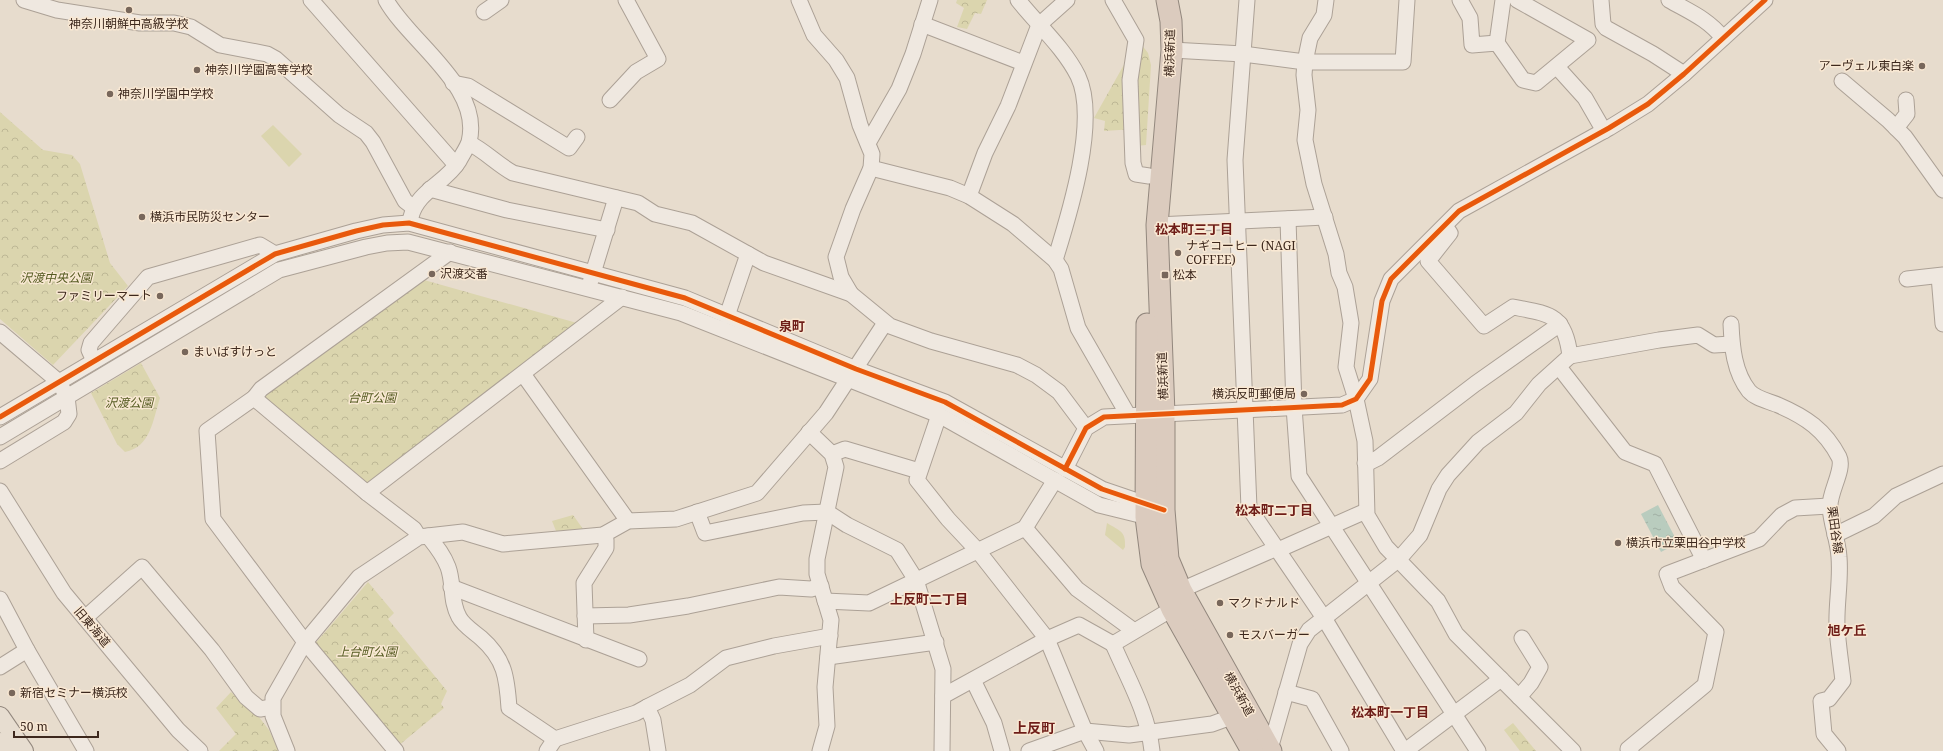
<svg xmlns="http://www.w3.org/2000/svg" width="1943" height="751" font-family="'Noto Serif','Noto Sans JP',serif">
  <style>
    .green { fill: #dbd5ae }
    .forest { fill: url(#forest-crowns) }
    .water { fill: url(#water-ripples) }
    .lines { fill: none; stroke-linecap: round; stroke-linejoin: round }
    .minor-casing { stroke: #aca196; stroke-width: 17 }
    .major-casing { stroke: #92877d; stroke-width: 20 }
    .highway-casing { stroke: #92877d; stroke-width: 23 }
    .minor { stroke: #efe8e0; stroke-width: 15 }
    .major { stroke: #e7ddd0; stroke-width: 18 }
    .highway { stroke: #dbcbbe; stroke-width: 21 }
    .cycleway-casing { stroke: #f9e8d3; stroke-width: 8 }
    .cycleway { stroke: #e8590c; stroke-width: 5 }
    .poi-dot { fill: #78675b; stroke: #f9e8d3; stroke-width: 1.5 }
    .labels { text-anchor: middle; stroke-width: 3; stroke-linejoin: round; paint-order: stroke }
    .poi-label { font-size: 12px; fill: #3d281d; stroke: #f9e8d3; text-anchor: start }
    .street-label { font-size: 12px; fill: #3d281d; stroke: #f9e8d3 }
    .park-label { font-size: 12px; font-style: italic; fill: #555b21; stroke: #f9e8d3 }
    .neighbourhood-label { font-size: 13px; font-weight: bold; fill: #6e1d18; stroke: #f9e8d3 }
    .quarter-label { font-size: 14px; font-weight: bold; fill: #6e1d18; stroke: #f9e8d3 }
  </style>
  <defs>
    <pattern id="forest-crowns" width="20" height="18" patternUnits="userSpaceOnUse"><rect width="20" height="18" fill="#dbd5ae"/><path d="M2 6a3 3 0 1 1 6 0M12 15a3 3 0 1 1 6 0" fill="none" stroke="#bdb795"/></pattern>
    <pattern id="water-ripples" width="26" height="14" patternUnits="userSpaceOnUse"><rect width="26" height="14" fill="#b9ccbe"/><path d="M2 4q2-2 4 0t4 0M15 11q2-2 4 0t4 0" fill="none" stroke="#a0afa3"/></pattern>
  </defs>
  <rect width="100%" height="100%" fill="#e7dccd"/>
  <g class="green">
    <polygon points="273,125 302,154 289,167 261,136"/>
    <path d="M1107,523C1120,531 1126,531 1125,547L1123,550L1105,535Z"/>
  </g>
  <g class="forest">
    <polygon points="957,0 987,0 981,14 975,13 967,29 957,27 964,8 956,3"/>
    <polygon points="1141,44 1148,53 1151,65 1146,145 1136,146 1135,129 1104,131 1105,121 1094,118 1126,61"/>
    <polygon points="0,112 43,150 72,155 80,164 110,263 128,286 53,365 0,319"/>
    <polygon points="417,278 584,325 371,487 263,400 263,392"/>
    <path d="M141,363L160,398C153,419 151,447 125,452L117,444L91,393Z"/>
    <polygon points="573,515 583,529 556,531 552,521"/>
    <polygon points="368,582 394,613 388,619 447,691 441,704 444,708 398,746 314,645"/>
    <polygon points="231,692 259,717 269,730 279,751 219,751 236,734 216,708"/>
    <polygon points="1513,723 1536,751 1520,751 1504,730"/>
  </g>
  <polygon class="water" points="1658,505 1678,543 1661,552 1641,514"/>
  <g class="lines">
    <g class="minor-casing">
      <g id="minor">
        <polyline points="24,0 57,10 140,23 174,23 191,27 220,45 267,54 276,59 339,115 366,133 373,142 405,201 413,207"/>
        <polyline points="311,0 456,165"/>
        <path d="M386,0C410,43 483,87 469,142C467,148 462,155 459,161C446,183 417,191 411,217"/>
        <polyline points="799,0 814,35 836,60 847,78 860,125 872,154 871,168 853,209 836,257 841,277 851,294"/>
        <path d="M1018,0C1038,25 1064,48 1078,76C1099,120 1069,215 1055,260"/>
        <polyline points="1113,0 1136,40 1130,80 1133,163 1136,174 1149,176"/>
        <polyline points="1247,0 1235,160 1249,508 1324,618 1404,751"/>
        <polyline points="1326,0 1324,15 1310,38 1305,62 1304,75 1308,110 1305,140 1314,184 1336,254 1339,273 1345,287 1351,323 1346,367 1356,399 1365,441 1367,515 1386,547 1438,601 1456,634 1573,751"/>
        <polyline points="1460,0 1470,18 1472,45 1497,43 1523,80 1536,83 1588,40 1517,0"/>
        <polyline points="1601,0 1603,24 1606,28 1653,54 1684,74"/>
        <path d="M1669,0C1690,12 1708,19 1723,38"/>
        <polyline points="484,12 501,0"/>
        <polyline points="922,24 1023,63"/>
        <polyline points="1497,43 1503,0"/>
        <polyline points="1172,50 1243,54 1305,62 1403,62 1407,0"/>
        <polyline points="1557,67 1585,98 1604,131"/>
        <polyline points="1842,81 1888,120 1905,137 1943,190"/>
        <polyline points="453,83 468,86 569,148 577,137"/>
        <polyline points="610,100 636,72 658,59 626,0"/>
        <polyline points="1896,128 1907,114 1906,100"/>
        <path d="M469,143C485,151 497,164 513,173L638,203L655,214L692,223L764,263L851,294L890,326L931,341L1017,365L1036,375L1059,392L1086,428"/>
        <polyline points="868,143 899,89 913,54 930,0"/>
        <polyline points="871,168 950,188 969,196 1013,224 1055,260 1061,269 1078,328 1128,415"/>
        <polyline points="430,189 507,210 607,230"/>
        <polyline points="969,196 985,153 1008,106 1039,25 1067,0"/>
        <polyline points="1288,219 1294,407 1299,476 1478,751"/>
        <polyline points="1157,225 1325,217"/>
        <polyline points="1939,276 1943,324"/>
        <polyline points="1907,279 1943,275"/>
        <polyline points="590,283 616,198"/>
        <polyline points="727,316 748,254"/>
        <path d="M1731,324C1732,347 1734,372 1749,391C1756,399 1769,401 1778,405C1806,417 1825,430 1839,457C1845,469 1829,492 1830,507C1831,524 1838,540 1839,557C1841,581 1836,604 1837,627C1838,645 1841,663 1843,681L1829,699L1821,701L1824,734L1838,751"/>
        <polyline points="0,332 59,382 67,397 69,414 64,422 0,461"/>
        <polyline points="1570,356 1659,340 1698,335 1714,345 1732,344"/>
        <polyline points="94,361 89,350 91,343 148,277 260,245 275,254"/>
        <polyline points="1559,367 1625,452 1655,464 1704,560"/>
        <polyline points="523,374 628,521"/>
        <polyline points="254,398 261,389 450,252"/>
        <polyline points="939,415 917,480 948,519 978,551 1047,639 1085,731 1096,751"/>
        <polyline points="0,417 275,254 356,231 383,225 409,223 685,298 856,369 945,402 1102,489 1155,507"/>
        <polyline points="809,432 832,454 836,467 817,559 817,574 831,620 825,687 827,726 820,751"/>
        <polyline points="0,437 279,270 366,247 387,243 408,242 681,313 939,415 1099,505 1156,519"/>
        <polyline points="832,454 845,449 919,471"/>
        <polyline points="1365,463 1370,462 1378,458 1475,384 1560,324"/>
        <polyline points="1065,469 1086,428 1104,417 1342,405 1356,399 1370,379 1382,301 1391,279 1459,211 1609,128 1648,104 1684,74 1765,0"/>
        <polyline points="0,491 64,593 178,730 200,751"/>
        <polyline points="367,493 622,297"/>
        <polyline points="697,512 705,533 803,513 827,512 847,525 897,550 916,580 943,669 942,751"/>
        <polyline points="1025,528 1077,589 1133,630"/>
        <polyline points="1835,535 1874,516 1896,496 1943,474"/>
        <path d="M428,536C436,546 443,554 448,567C454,583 450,601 459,617C463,625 474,632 481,638C505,659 507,678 509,708L555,739L636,713L647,707L653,720L658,751"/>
        <polyline points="1278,550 1366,511"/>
        <polyline points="451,587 639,659"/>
        <polyline points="1181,590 1277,548"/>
        <polyline points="0,599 27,650 86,751"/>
        <polyline points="825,601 869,603 1025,528 1055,480"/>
        <polyline points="585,616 629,615 688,606 779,587 811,589 821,586"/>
        <polyline points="85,618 142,567 212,650 246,697 260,709 272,707"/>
        <polyline points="586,640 584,583 606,548 606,540 603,535"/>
        <polyline points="828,657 936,642"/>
        <polyline points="0,667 27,650"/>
        <polyline points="973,680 994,723 1002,751"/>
        <polyline points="1286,692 1312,699 1341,751"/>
        <polyline points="943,696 1047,639 1079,625 1113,644"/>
        <polyline points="1519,697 1531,683 1540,667 1522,638"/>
        <polyline points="647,707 690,685 726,658 774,646 830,636"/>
        <path d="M1270,749L1300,644L1309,630L1399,559L1420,535L1439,489L1448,475L1478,442L1516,413L1539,384L1570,356C1565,314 1550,314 1513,307L1484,326L1428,261L1450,233L1445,226"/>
        <polyline points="287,751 273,716 273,698 305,642 359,577 419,537 463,532 503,544 603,535 628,521 676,519 757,493 826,413 885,323"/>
        <polyline points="396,751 305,642 213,519 207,431 254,398 367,493 414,529 419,537"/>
        <polyline points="547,751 555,739"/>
        <polyline points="1029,751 1085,731 1129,735 1212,724 1234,716"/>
        <path d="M1152,751C1148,713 1128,679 1113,644L1172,609"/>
        <polyline points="1405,751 1501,679"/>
        <polyline points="1631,751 1628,749 1705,685 1716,632 1672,587 1667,574 1759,539 1782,515 1795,508 1829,506"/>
      </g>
    </g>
    <g class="major-casing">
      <g id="major">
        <polyline points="0,716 24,751"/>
        <polyline points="0,742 6,751"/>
      </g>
    </g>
    <g class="highway-casing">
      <g id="highway">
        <polyline points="1167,0 1171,21 1172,50 1157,225 1164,414 1164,510 1168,559 1181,590 1271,751"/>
        <polyline points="1147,324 1146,517 1152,564 1172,609 1252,751"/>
      </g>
    </g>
    <use href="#minor" class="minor"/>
    <use href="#major" class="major"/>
    <use href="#highway" class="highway"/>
    <g class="cycleway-casing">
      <g id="cycleway">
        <polyline points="0,417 275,254 356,231 383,225 409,223 685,298 856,369 945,402 1102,489 1164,510"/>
        <polyline points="1065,469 1086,428 1104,417 1342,405 1356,399 1370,379 1382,301 1391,279 1459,211 1609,128 1648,104 1684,74 1765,0"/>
      </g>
    </g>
    <use href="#cycleway" class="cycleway"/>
  </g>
  <g class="poi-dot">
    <circle cx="129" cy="10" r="4"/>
    <circle cx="1922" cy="66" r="4"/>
    <circle cx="197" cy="70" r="4"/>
    <circle cx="110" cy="94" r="4"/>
    <circle cx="142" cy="217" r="4"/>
    <circle cx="1178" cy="253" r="4"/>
    <circle cx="432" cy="274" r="4"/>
    <rect x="1161" y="271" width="8" height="8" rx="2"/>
    <circle cx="160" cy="296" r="4"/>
    <circle cx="185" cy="352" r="4"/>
    <circle cx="1304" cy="394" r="4"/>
    <circle cx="1618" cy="543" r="4"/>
    <circle cx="1220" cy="603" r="4"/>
    <circle cx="1230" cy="635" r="4"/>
    <circle cx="12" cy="693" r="4"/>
  </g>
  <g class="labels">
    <g class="poi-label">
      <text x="129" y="28" text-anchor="middle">神奈川朝鮮中高級学校</text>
      <text x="1914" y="70" text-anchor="end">アーヴェル東白楽</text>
      <text x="205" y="74">神奈川学園高等学校</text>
      <text x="118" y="98">神奈川学園中学校</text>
      <text x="150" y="221">横浜市民防災センター</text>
      <text x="1186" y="250">ナギコーヒー (NAGI<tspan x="1186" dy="14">COFFEE)</tspan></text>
      <text x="440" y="278">沢渡交番</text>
      <text x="1173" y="279">松本</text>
      <text x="152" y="300" text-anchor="end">ファミリーマート</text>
      <text x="193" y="356">まいばすけっと</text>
      <text x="1296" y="398" text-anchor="end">横浜反町郵便局</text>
      <text x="1626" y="547">横浜市立栗田谷中学校</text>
      <text x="1228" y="607">マクドナルド</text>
      <text x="1238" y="639">モスバーガー</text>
      <text x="20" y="697">新宿セミナー横浜校</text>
    </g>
    <g class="street-label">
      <text transform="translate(1170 53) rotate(-89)" y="4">横浜新道</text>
      <text transform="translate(1163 376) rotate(-92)" y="4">横浜新道</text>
      <text transform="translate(1835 530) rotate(82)" y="4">栗田谷線</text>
      <text transform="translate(92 627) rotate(50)" y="4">旧東海道</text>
      <text transform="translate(1239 694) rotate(61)" y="4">横浜新道</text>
    </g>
    <g class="park-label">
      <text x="56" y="282">沢渡中央公園</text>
      <text x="372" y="402">台町公園</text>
      <text x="129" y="407">沢渡公園</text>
      <text x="367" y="656">上台町公園</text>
    </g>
    <g class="neighbourhood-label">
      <text x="1194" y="234">松本町三丁目</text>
      <text x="792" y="331">泉町</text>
      <text x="1274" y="515">松本町二丁目</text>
      <text x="929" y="604">上反町二丁目</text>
      <text x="1847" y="635">旭ケ丘</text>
      <text x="1390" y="717">松本町一丁目</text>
    </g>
    <g class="quarter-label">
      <text x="1034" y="733">上反町</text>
    </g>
  </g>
  <path d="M14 731v6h84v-6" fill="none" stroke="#3d281d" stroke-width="2"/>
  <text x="20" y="731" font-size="12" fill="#3d281d" stroke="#f9e8d3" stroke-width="3" paint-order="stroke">50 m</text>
</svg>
